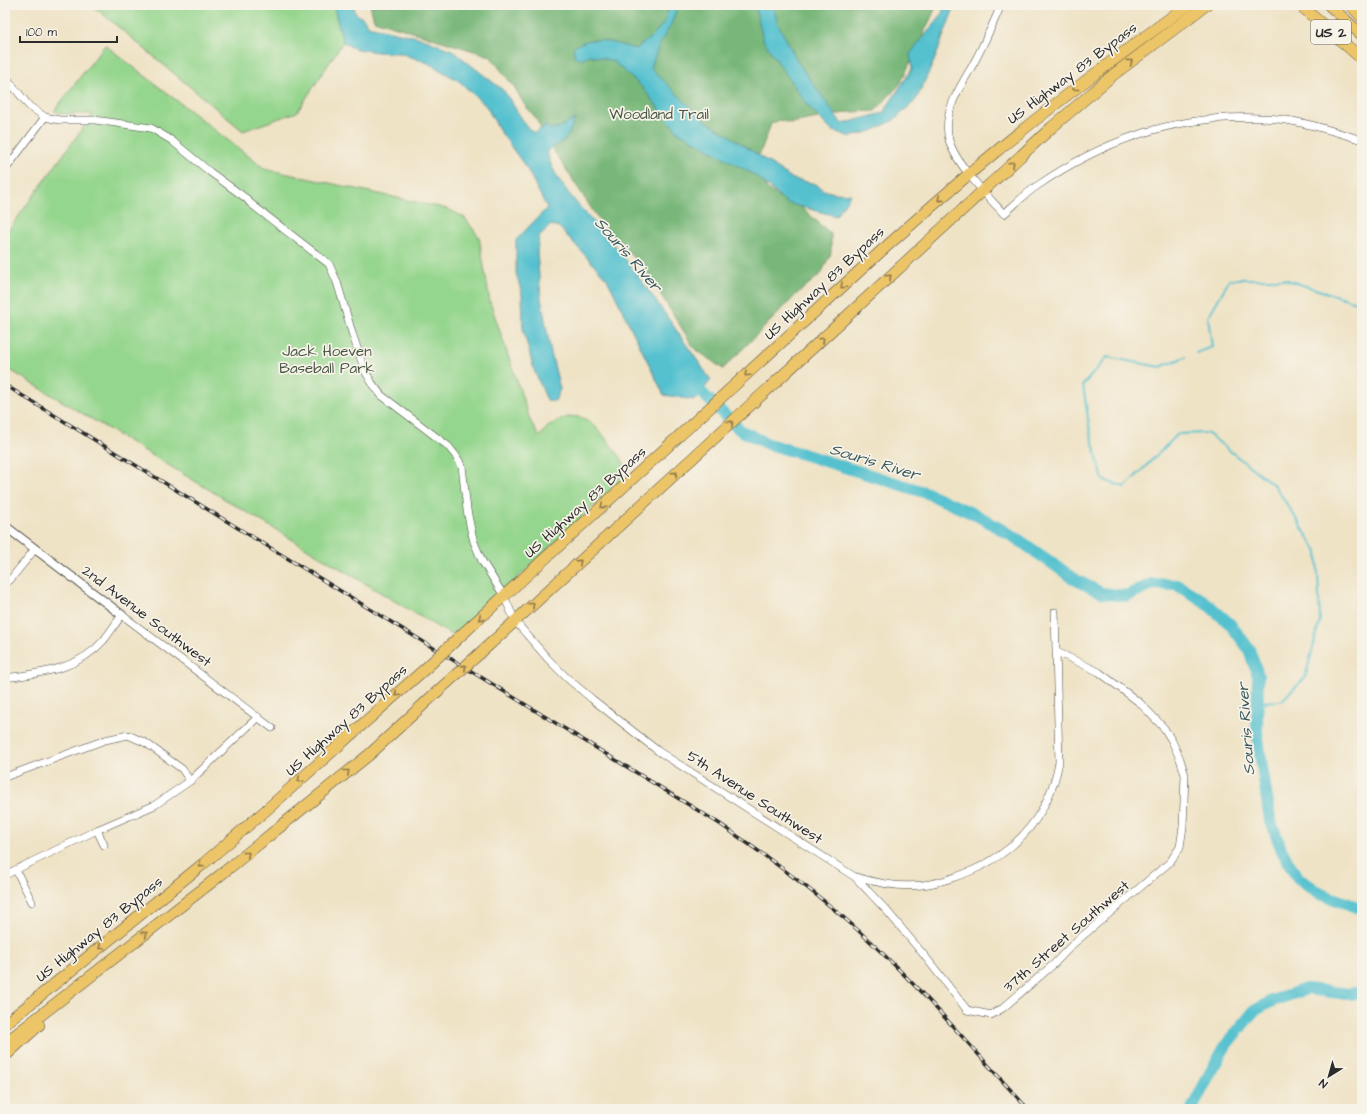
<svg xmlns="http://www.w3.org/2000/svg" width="1367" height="1114" font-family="'Architects Daughter',sans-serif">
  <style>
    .green { fill: #95d68e; stroke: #60805c }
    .forest { fill: #78b779; stroke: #527152 }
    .water { fill: #55c1cf; stroke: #40767d }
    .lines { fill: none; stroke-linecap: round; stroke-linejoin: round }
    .stream { stroke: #55c1cf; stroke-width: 2 }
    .river { stroke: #55c1cf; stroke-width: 12 }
    .minor-casing { stroke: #484742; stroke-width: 8 }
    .tertiary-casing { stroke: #484742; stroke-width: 10 }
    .trunk-casing { stroke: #484742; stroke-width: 12 }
    .minor { stroke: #fff; stroke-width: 7 }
    .tertiary { stroke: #fff; stroke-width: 8 }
    .trunk { stroke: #edc569; stroke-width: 11 }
    .rail-casing { stroke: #2b2b2b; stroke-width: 3.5 }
    .rail { stroke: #f7f3e8; stroke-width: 2; stroke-dasharray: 6; stroke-linecap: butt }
    .trunk-bridge-casing { stroke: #484742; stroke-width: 12; stroke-linecap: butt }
    .trunk-bridge { stroke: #edc569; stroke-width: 11 }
    .oneway { stroke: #8c784a }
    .labels { text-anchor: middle; stroke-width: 3.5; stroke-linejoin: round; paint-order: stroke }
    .shield { fill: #f7f3e8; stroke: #686764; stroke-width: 1 }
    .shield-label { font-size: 14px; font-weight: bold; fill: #2b2b2b }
    .street-label { font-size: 15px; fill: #2b2b2b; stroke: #f7f3e8 }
    .park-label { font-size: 15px; fill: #465644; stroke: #f7f3e8 }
    .water-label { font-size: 16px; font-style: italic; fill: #38585c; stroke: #f7f3e8 }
  </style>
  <rect width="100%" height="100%" fill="#f7f3e8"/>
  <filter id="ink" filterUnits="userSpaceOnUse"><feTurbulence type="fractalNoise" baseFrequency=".025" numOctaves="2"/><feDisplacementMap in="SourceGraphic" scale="8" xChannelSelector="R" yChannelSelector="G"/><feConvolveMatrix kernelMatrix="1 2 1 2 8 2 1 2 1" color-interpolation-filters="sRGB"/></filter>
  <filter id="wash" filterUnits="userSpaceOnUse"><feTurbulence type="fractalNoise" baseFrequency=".012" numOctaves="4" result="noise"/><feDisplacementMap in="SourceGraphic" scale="16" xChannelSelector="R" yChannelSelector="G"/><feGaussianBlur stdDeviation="0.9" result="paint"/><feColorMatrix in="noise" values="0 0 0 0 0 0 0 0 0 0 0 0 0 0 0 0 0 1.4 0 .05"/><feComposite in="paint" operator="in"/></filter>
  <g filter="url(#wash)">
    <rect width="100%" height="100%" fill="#efe3c6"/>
    <g class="green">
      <polygon points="92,5 351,5 343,42 297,112 243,131"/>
      <path d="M105,45L265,169L448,209L465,218L479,237L490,302L530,420L539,437C542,434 545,429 549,426C579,406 592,420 610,444C617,453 625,460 626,472L621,480L509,586L451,635L5,367V235L93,114H65L54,111Z"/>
    </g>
    <polygon class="forest" points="370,5 937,5 900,84 875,111 850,112 791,123 779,120 771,124 755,166 767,189 781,198 801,207 831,234 831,253 821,274 798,293 723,369 694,348 645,269 603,225 593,211 547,140 535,117 524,104 515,88 490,56 374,20"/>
    <g class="water">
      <path d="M333,5H354L355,13L364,19L368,26L417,37L452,50L504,91L528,128L534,133L546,126L550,129L558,128L575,119C571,128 569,138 560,143C555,146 551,147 547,152C556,191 600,224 623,256C654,296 682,339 711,380L695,400L664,395L607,279L559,227L551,225L539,236L537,253L541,298L551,353L560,389L555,401L547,400L534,370L523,329L522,294L516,273V240L547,208L527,169L500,131L486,106L459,81L428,63L400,53L377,52L357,49L351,47L343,42Z"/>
      <path d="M669,5H680L677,8L671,25L659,45L651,68L701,118L730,136L793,179L816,184L823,190L834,193L851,194L836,216L787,203L756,176L677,131L642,87L613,61L589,55L581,59L575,57L574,53L573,47C579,44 585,41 591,40C603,39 624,46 636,49L652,36L665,22Z"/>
      <polygon points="755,5 773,5 778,24 799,64 842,124 883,113 912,69 910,54 942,14 944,5 955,5 934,61 916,100 894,120 872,131 850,137 831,130 807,105 763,40"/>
    </g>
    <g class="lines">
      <g class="stream">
        <polyline points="1196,353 1212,347 1208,317 1230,279 1284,279 1362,304"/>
        <polyline points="1185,357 1160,367 1107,357 1083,385 1090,432 1103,480 1125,487 1178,434 1207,433 1275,486 1317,551 1320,620 1305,678 1281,701 1258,702"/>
      </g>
      <g class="river">
        <polyline points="693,379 700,391 740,430 768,444 806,455 927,493 978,516 1016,538 1076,580 1102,593 1126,596 1152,584 1177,585 1204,601 1230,624 1249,649 1258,676 1257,731 1261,760 1270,819 1282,851 1297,877 1321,894 1362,909"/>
        <polyline points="1192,1109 1209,1075 1226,1045 1254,1011 1272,1001 1306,989 1349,994 1362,992"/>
      </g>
    </g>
  </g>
  <g filter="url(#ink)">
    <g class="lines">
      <g class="minor-casing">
        <g id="minor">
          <path d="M1001,5C994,22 986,39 978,55C965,82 941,108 949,140C955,163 988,197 1004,214C1015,204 1025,194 1037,186C1112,134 1194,109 1286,120C1312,124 1337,132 1362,140"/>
          <polyline points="5,76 29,106 45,117 59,120 95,120 151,128 171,140 210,172 247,199 250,203 329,264 337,282 353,336 365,371 372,383 381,395 448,446 456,456 462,466 467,510 471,530 474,542 482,561 504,596 515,621 548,659 567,678 592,699 658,751 855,877 887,911 924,955 967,1010 991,1015 1003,1008 1054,964 1073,944 1170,862 1180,847 1183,827 1185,775 1180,759 1172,741 1164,728 1140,703 1099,672 1057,652"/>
          <polyline points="5,170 45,117"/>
          <polyline points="5,583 10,580 35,549"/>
          <path d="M5,678C42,673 78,670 104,640C110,632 116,623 122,615L272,728"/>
          <polyline points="5,777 105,740 128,735 146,743 182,769 190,781"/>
          <polyline points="97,830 104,845"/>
          <polyline points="16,870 32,902"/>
          <polyline points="5,875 97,830 155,805 190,781 258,717"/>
          <path d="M856,877C877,883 901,888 922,885C932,884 943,881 952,878C1009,860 1048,821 1059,762L1055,612"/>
        </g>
      </g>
      <g class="tertiary-casing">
        <polyline id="tertiary" points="5,526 122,615"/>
      </g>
      <g class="trunk-casing">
        <g id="trunk">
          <polyline points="1300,5 1362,59"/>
          <polyline points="1329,5 1362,35"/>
          <polyline points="1350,5 1362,17"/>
          <path d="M457,639L878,254C916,220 954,186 993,154C1056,102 1122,53 1188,5"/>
          <polyline points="489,645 793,366 1051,128 1113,75 1206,5"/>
          <polyline points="5,1024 203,864 265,811 426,668"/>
          <polyline points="5,1043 213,881 276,830 370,754 439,690"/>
          <polyline points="5,1056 39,1025"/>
        </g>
      </g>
      <use href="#minor" class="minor"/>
      <use href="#tertiary" class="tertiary"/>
      <use href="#trunk" class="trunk"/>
      <g class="rail-casing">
        <path id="rail" d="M5,385L720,824C765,855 809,887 850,923C914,980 970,1046 1028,1109"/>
      </g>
      <use href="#rail" class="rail"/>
      <g class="trunk-bridge-casing">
        <g id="trunk-bridge">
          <polyline points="426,668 457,639"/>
          <polyline points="439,690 489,645"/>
        </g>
      </g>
      <use href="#trunk-bridge" class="trunk-bridge"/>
    </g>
    <defs><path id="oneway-chevron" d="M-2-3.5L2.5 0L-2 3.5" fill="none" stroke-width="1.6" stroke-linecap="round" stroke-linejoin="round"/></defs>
    <g class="oneway">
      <use href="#oneway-chevron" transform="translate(1130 62) rotate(-37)"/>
      <use href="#oneway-chevron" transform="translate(1075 88) rotate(142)"/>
      <use href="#oneway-chevron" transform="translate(1012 164) rotate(-43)"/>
      <use href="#oneway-chevron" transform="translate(940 199) rotate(139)"/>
      <use href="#oneway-chevron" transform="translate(889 277) rotate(-43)"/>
      <use href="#oneway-chevron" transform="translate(843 286) rotate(137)"/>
      <use href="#oneway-chevron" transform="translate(822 340) rotate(-43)"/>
      <use href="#oneway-chevron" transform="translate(747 374) rotate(137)"/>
      <use href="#oneway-chevron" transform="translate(731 423) rotate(-42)"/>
      <use href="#oneway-chevron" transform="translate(675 474) rotate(-42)"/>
      <use href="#oneway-chevron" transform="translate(603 506) rotate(138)"/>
      <use href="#oneway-chevron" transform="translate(579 562) rotate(-42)"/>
      <use href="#oneway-chevron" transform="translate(532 605) rotate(-43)"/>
      <use href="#oneway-chevron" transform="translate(481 618) rotate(138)"/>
      <use href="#oneway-chevron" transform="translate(464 667) rotate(-42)"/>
      <use href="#oneway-chevron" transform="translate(397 694) rotate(138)"/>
      <use href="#oneway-chevron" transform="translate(347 772) rotate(-39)"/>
      <use href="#oneway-chevron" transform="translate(300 780) rotate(139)"/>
      <use href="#oneway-chevron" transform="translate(247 854) rotate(-39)"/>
      <use href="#oneway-chevron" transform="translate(201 865) rotate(140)"/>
      <use href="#oneway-chevron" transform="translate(145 934) rotate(-37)"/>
      <use href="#oneway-chevron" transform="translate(101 947) rotate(141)"/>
    </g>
  </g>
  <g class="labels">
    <rect class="shield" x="1311" y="20" width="40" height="24" rx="3"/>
    <g class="shield-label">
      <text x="1331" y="37">US 2</text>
    </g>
    <g class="street-label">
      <text transform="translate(1072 73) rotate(-37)" y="5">US Highway 83 Bypass</text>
      <text transform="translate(824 283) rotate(-43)" y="5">US Highway 83 Bypass</text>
      <text transform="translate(585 502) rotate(-42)" y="5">US Highway 83 Bypass</text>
      <text transform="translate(147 616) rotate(37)" y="5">2nd Avenue Southwest</text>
      <text transform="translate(346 720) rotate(-42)" y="5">US Highway 83 Bypass</text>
      <text transform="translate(755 797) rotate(33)" y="5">5th Avenue Southwest</text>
      <text transform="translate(99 929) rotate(-39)" y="5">US Highway 83 Bypass</text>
      <text transform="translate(1066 936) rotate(-41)" y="5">37th Street Southwest</text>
    </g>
    <g class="park-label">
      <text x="659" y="119">Woodland Trail</text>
      <text x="327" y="356">Jack Hoeven<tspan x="327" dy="17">Baseball Park</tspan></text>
    </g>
    <g class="water-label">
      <text transform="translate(629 254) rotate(49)" y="6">Souris River</text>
      <text transform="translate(875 461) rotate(17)" y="6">Souris River</text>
      <text transform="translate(1245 729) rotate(-94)" y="6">Souris River</text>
    </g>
  </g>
  <rect width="1367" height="1114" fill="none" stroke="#f7f3e8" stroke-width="20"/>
  <g transform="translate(1329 1076) rotate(217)" stroke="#f7f3e8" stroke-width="3" paint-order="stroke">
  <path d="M0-3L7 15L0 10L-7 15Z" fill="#2b2b2b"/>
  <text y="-6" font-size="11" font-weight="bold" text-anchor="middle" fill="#2b2b2b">N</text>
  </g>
  <path d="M20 36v6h97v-6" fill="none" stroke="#2b2b2b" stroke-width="2"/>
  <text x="26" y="36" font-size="12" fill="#2b2b2b" stroke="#f7f3e8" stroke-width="3" paint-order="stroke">100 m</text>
</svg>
